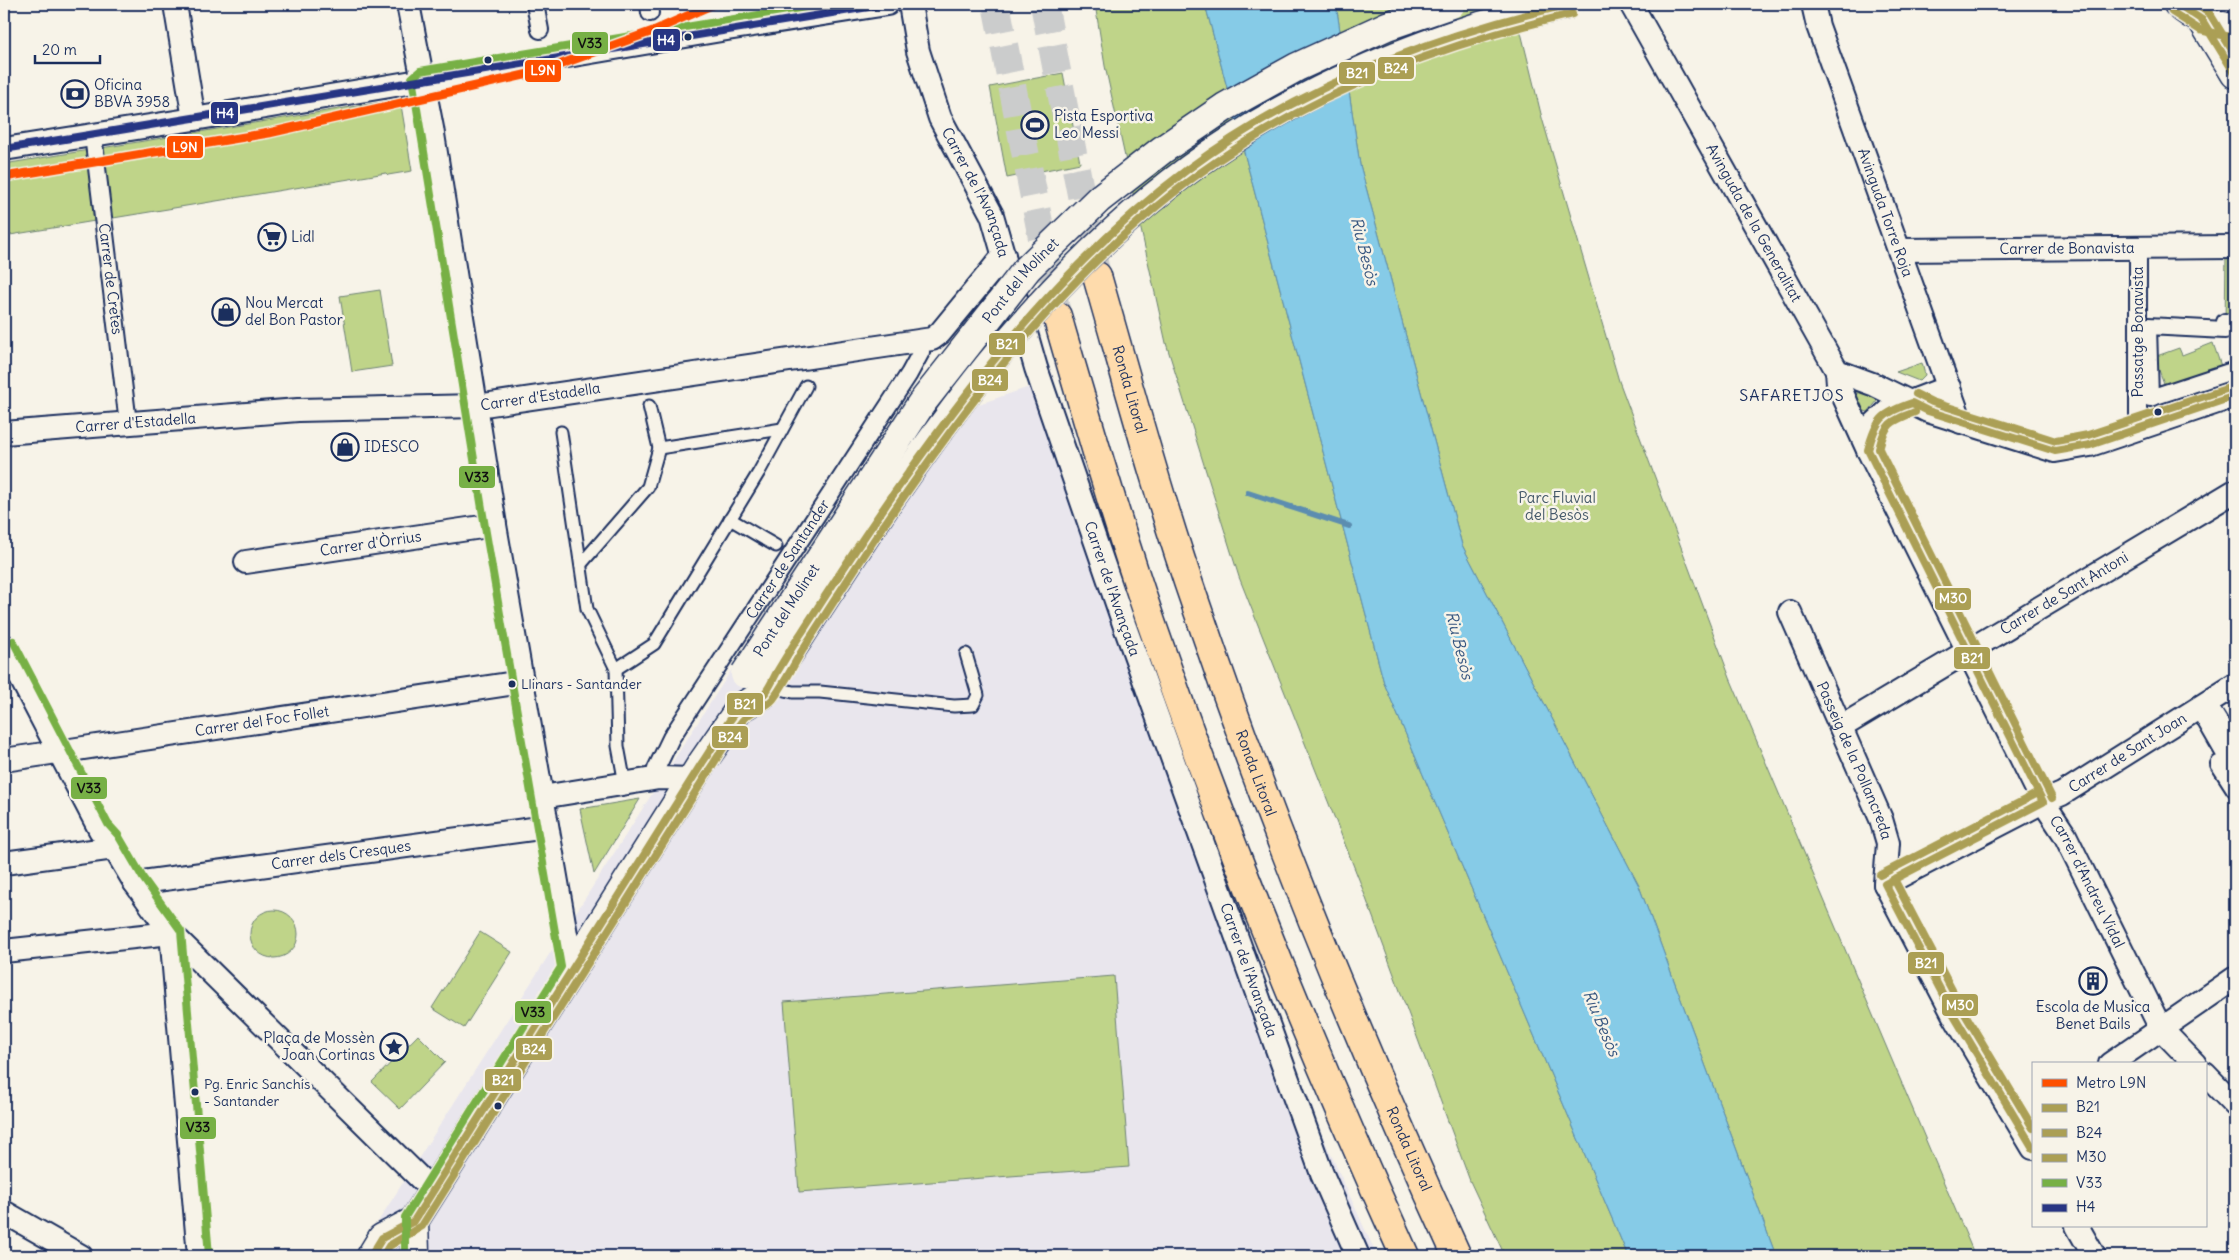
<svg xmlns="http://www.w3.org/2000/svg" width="2239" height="1260" font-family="Delius,sans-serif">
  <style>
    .built { fill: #e9e6ed }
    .green { fill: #bfd489; stroke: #6d8274 }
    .water { fill: #86cbe7; stroke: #5b8db0 }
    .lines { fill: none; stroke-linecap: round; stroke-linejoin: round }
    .stream { stroke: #5b8db0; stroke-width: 6 }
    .trunk-tunnel { stroke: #cbcccc; stroke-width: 28; stroke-dasharray: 28 14; stroke-linecap: butt }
    .service-casing { stroke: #1b2f5e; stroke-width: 15 }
    .pedestrian-casing { stroke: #1b2f5e; stroke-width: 20 }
    .minor-casing { stroke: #1b2f5e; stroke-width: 26 }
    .tertiary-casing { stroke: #1b2f5e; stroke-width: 31 }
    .trunk-casing { stroke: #1b2f5e; stroke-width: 31 }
    .service { stroke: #f7f3e8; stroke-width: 11 }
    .pedestrian { stroke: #f7f3e8; stroke-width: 16 }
    .minor { stroke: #f7f3e8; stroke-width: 22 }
    .tertiary { stroke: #f7f3e8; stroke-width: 28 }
    .trunk { stroke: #fedbac; stroke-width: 28 }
    .tertiary-bridge-casing { stroke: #1b2f5e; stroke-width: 31; stroke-linecap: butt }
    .tertiary-bridge { stroke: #f7f3e8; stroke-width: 28 }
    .bus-1-casing { stroke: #f7f3e8; stroke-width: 11 }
    .bus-2-casing { stroke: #f7f3e8; stroke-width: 11 }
    .bus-3-casing { stroke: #f7f3e8; stroke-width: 11 }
    .bus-4-casing { stroke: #f7f3e8; stroke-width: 11 }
    .bus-5-casing { stroke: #f7f3e8; stroke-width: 11 }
    .bus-1 { stroke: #ab9f54; stroke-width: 8 }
    .bus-2 { stroke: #ab9f54; stroke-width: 8 }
    .bus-3 { stroke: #ab9f54; stroke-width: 8 }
    .bus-4 { stroke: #77b045; stroke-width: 8 }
    .bus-5 { stroke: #283583; stroke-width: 8 }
    .metro-1-casing { stroke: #f7f3e8; stroke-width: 12 }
    .metro-1 { stroke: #fe5000; stroke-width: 9 }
    .bus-dot { fill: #1b2f5e; stroke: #f7f3e8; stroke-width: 2 }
    .labels { text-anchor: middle; stroke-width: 5; stroke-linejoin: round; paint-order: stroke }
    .bus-label { font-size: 14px; fill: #1b2f5e; stroke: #f7f3e8; text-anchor: start }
    .poi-label { font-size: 15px; fill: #1b2f5e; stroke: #f7f3e8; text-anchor: start }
    .street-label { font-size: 15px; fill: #1b2f5e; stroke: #f7f3e8 }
    .park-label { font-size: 15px; fill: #445869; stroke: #f7f3e8 }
    .water-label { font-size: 16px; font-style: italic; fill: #365680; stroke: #f7f3e8 }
    .neighbourhood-label { font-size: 16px; letter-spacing: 1px; fill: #1b2f5e; stroke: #f7f3e8 }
    .line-badge { stroke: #f7f3e8; stroke-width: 2 }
    .badge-label { font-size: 14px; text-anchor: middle; font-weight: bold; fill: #fff }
    .pale-badge-label { font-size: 14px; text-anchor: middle; font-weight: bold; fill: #111 }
  </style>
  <rect width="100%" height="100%" fill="#f7f3e8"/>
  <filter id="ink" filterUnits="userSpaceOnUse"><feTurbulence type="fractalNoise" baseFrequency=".02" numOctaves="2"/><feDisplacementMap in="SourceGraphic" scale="10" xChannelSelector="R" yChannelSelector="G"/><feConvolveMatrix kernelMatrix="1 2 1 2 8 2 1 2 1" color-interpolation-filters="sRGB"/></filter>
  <g filter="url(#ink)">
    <polygon class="built" points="1041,383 1228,927 1377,1256 356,1256 880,438"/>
    <g class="green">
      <polygon points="1095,4 1205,4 1384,683 1628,1256 1505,1256 1470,1181 1360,882 1239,577 1166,343 1105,66"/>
      <polygon points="1336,4 1514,4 1542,118 1619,381 1730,678 1975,1256 1776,1256 1639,886 1462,545 1360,165"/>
      <polygon points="1063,73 1080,163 1007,178 990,87"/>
      <polygon points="400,99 412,171 388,175 386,173 4,236 4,164"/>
      <polygon points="2226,255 2235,256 2235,325 2225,322"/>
      <polygon points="380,290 392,366 352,372 340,296"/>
      <polygon points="2213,343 2221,366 2165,386 2154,357 2179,348 2182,355"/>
      <polygon points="1922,363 1925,375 1919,381 1896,372"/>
      <polygon points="1855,385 1878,396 1878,400 1868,412 1864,411 1860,406"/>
      <polygon points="640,799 594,874 580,809"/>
      <circle cx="274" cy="934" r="24"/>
      <polygon points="480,932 512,952 464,1028 432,1008"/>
      <polygon points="1114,976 1129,1167 799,1192 784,1002"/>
      <polygon points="418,1035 445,1062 400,1109 372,1082"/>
    </g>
    <polygon class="water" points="1205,4 1336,4 1360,165 1462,545 1639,886 1776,1256 1628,1256 1384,683"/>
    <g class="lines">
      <polyline class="stream" points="1248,493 1349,526"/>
      <g class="trunk-tunnel">
        <polyline points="996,4 1057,314"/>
        <polyline points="1044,4 1096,272"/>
      </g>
      <g class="service-casing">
        <g id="service">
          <polyline points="561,432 587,609 616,669 618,746 625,784"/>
          <polyline points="659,448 782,429"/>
          <polyline points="730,519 776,546"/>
          <polyline points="581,564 648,487 659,448 649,406"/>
          <polyline points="616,669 654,644 759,472 806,386"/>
          <polyline points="768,686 793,692 820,692 954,706 973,705 978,695 966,654"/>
        </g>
      </g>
      <g class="pedestrian-casing">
        <g id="pedestrian">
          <polyline points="535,4 540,30"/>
          <polyline points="649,4 650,13"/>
          <path id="s1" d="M93,135L128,423"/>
          <polyline points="2138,248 2138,416"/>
          <polyline points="2235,325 2225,322 2225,330 2148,326 2150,398 2235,370"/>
          <polyline points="2235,747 2213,712 2204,718 2235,772"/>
          <polyline points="2219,764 2235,789"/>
          <path id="s2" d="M656,769L671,738L909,374L921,352"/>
        </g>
      </g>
      <g class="minor-casing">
        <g id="minor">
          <polyline points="175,4 194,119"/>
          <polyline points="408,4 432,128 495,525 572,969"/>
          <path id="s3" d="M910,4L918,51L940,118L992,215L1036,368L1124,624L1322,1174L1358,1256"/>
          <path id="s4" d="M1631,4L1837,371L1875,385L1928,411L2055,451L2090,445L2235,396"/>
          <path id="s5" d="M1813,4L1818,26L1961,422"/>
          <polyline points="4,149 194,119 727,29 887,4"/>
          <path id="s6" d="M1899,250L2235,247"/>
          <path id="s7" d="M1837,371L1838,384L1868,450L2043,802L2065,835L2161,1029L2195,1064"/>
          <path id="s8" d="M4,433L298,410L477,406L932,339L940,333L1004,255"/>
          <polyline points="1868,450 1874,424 1889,410 1949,387"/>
          <path id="s9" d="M246,562L495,525"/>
          <path id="s10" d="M1790,612L1881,819L1888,843L1885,884L1953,1014L2033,1148"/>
          <polyline points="4,646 100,830 110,841 135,883 171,933 199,1256"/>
          <path id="s11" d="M1841,727L2235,491"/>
          <path id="s12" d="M4,760L522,682"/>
          <polyline points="542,797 659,778 692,779"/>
          <polyline points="4,863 114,848"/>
          <path id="s13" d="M135,883L547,827"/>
          <path id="s14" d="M1885,884L2043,802L2062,794L2235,685"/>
          <polyline points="4,951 171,933 433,1191"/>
          <polyline points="2110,1064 2235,978"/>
          <polyline points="2205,1074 2235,1105"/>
          <polyline points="4,1212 81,1256"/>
          <polyline points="2077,1226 2094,1256"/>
        </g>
      </g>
      <g class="tertiary-casing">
        <g id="tertiary">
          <path d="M2178,4C2194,18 2214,26 2235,28"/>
          <polyline points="2202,20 2235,74"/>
          <polyline points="371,1256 382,1238 414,1221 702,763 740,708 764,694 768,686"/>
          <polyline points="413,1256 415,1253 414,1221"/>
        </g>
      </g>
      <g class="trunk-casing">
        <g id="trunk">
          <path id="s15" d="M1097,276C1129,387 1159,499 1197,608C1272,829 1360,1045 1457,1256"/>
          <path d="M1057,316C1087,419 1117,523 1152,625C1226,840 1311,1049 1405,1256"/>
        </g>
      </g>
      <use href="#service" class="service"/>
      <use href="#pedestrian" class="pedestrian"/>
      <use href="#minor" class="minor"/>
      <use href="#tertiary" class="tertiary"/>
      <use href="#trunk" class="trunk"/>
      <g class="tertiary-bridge-casing">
        <g id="tertiary-bridge">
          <path id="s16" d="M745,674L921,404L1027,269L1099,199L1162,150L1225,107L1297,67L1387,26L1451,4"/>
          <path d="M768,686C898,486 1026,271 1232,140C1308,91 1394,53 1480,26C1510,18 1540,11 1570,4"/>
        </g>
      </g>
      <use href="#tertiary-bridge" class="tertiary-bridge"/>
      <g class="bus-1-casing">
        <g id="bus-1">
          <polyline points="2178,4 2202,20 2235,74"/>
          <path d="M2033,1148L1953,1014L1885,884L2043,802L1868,450C1876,419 1882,413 1912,403L1928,411L2055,451L2090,445L2235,396"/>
          <path d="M371,1256L382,1238L414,1221L702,763C713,747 727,721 739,709C746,702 758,700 765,693C770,687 773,679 777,672C785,659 793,645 802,632C835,581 867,531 902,482C983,367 1074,254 1188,169C1300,86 1435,35 1570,4"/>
        </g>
      </g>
      <g class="bus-2-casing">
        <g id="bus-2">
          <polyline points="2172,12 2200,30 2234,38"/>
          <path d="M383,1256L389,1246L422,1226L710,769C720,754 736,725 748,715C755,709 767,707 773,699C786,682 795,661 807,643C838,595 869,546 902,499C989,374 1090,247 1217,161C1324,88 1447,43 1572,14"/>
        </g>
      </g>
      <g class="bus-3-casing">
        <g id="bus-3">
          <polyline points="2196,4 2210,14 2235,55"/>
          <polyline points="1916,394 1932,402 2056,441 2088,435 2232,387"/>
          <path d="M1915,412C1891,421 1885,423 1879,449L2052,798"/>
          <polyline points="1880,875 2038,793"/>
          <polyline points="1894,879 1962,1009 2033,1128"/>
        </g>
      </g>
      <g class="bus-4-casing">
        <g id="bus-4">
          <polyline points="13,641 108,824 118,835 143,878 181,931 209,1255"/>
          <polyline points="405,1250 405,1217 561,967 485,527 412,78 420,71 824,4"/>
        </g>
      </g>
      <g class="bus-5-casing">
        <polyline id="bus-5" points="4,149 887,4"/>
      </g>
      <use href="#bus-1" class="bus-1"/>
      <use href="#bus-2" class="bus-2"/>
      <use href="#bus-3" class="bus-3"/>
      <use href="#bus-4" class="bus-4"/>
      <use href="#bus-5" class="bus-5"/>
      <g class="metro-1-casing">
        <polyline id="metro-1" points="4,177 269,133 542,71 653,31 714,4"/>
      </g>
      <use href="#metro-1" class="metro-1"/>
    </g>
  </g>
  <defs>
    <g id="bank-ring" transform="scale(1.4375)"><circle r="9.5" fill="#f7f3e8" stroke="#1b2f5e" stroke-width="1.5"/><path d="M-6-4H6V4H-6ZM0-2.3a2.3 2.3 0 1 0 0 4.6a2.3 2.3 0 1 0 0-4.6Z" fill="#1b2f5e"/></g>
    <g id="stadium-ring" transform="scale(1.4375)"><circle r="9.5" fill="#f7f3e8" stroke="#1b2f5e" stroke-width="1.5"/><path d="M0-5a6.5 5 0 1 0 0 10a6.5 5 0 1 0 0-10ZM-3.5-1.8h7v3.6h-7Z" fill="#1b2f5e"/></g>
    <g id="supermarket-ring" transform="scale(1.4375)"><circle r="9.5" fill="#f7f3e8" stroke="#1b2f5e" stroke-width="1.5"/><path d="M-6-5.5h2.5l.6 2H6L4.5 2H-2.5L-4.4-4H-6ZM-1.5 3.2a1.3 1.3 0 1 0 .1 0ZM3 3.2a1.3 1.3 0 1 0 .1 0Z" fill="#1b2f5e"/></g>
    <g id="shop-ring" transform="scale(1.4375)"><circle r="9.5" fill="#f7f3e8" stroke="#1b2f5e" stroke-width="1.5"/><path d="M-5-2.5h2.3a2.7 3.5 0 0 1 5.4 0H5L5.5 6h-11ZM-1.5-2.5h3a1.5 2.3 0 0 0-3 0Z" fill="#1b2f5e"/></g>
    <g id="building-ring" transform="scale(1.4375)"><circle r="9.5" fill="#f7f3e8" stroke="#1b2f5e" stroke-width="1.5"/><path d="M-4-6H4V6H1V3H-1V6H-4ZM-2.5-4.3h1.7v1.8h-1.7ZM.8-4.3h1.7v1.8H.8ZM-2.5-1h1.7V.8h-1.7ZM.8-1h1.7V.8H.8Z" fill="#1b2f5e"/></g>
    <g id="sight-ring" transform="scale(1.4375)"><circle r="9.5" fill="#f7f3e8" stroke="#1b2f5e" stroke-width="1.5"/><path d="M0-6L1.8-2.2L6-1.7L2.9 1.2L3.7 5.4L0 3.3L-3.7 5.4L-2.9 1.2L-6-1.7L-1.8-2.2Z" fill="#1b2f5e"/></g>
  </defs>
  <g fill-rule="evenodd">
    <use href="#bank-ring" x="75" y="94"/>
    <use href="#stadium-ring" x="1035" y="125"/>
    <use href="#supermarket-ring" x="272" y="237"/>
    <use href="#shop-ring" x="226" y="312"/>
    <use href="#shop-ring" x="345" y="447"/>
    <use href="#building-ring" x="2093" y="981"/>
    <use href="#sight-ring" x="394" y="1047"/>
  </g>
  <g class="bus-dot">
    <circle cx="688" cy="37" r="4.5"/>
    <circle cx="488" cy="60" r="4.5"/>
    <circle cx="2158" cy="412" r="4.5"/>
    <circle cx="512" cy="684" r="4.5"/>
    <circle cx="195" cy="1092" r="4.5"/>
    <circle cx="498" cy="1106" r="4.5"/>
  </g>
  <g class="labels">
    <g class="bus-label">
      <text x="521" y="689">Llinars - Santander</text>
      <text x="204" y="1089">Pg. Enric Sanchís<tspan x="204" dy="17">- Santander</tspan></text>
    </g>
    <g class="poi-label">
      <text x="94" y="90">Oficina<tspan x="94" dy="17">BBVA 3958</tspan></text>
      <text x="1054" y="121">Pista Esportiva<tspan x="1054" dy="17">Leo Messi</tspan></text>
      <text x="291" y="242">Lidl</text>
      <text x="245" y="308">Nou Mercat<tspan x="245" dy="17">del Bon Pastor</tspan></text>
      <text x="364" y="452">IDESCO</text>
      <text x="2093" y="1012" text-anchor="middle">Escola de Musica<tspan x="2093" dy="17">Benet Bails</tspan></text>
      <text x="375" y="1043" text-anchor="end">Plaça de Mossèn<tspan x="375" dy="17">Joan Cortinas</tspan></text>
    </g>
    <g class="street-label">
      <text dy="5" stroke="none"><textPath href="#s3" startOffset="201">Carrer de l'Avançada</textPath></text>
      <text dy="5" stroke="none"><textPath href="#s5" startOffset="221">Avinguda Torre Roja</textPath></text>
      <text dy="5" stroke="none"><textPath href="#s4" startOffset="251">Avinguda de la Generalitat</textPath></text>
      <text dy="5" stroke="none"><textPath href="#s6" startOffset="168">Carrer de Bonavista</textPath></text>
      <text dy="5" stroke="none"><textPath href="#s1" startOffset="145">Carrer de Cretes</textPath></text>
      <text dy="5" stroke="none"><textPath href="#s16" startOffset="481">Pont del Molinet</textPath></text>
      <text transform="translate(2138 332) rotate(-90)" y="5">Passatge Bonavista</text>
      <text dy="5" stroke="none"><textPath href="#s15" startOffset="118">Ronda Litoral</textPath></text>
      <text dy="5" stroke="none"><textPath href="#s8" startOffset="538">Carrer d'Estadella</textPath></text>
      <text dy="5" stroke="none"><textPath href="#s8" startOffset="132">Carrer d'Estadella</textPath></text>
      <text dy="5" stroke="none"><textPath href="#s9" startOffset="126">Carrer d'Òrrius</textPath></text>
      <text dy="5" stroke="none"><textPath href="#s2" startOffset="248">Carrer de Santander</textPath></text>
      <text dy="5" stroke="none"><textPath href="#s3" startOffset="621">Carrer de l'Avançada</textPath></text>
      <text dy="5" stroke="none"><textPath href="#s11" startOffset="260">Carrer de Sant Antoni</textPath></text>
      <text dy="5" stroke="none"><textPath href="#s16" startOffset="76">Pont del Molinet</textPath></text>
      <text dy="5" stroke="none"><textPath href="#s12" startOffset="261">Carrer del Foc Follet</textPath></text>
      <text dy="5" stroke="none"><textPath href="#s14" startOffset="276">Carrer de Sant Joan</textPath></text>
      <text dy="5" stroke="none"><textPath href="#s10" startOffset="162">Passeig de la Pollancreda</textPath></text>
      <text dy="5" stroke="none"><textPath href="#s15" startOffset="522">Ronda Litoral</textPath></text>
      <text dy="5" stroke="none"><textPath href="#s13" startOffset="208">Carrer dels Cresques</textPath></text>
      <text dy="5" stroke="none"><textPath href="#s7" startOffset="570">Carrer d'Andreu Vidal</textPath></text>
      <text dy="5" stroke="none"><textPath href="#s3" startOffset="1026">Carrer de l'Avançada</textPath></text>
      <text dy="5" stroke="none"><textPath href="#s15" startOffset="928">Ronda Litoral</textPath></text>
    </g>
    <g class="park-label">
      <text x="1557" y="503">Parc Fluvial<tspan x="1557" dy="17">del Besòs</tspan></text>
    </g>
    <g class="water-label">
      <text transform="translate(1365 251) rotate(76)" y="6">Riu Besòs</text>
      <text transform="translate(1460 645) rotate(76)" y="6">Riu Besòs</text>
      <text transform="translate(1602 1023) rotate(67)" y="6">Riu Besòs</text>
    </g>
    <g class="neighbourhood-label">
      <text x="1792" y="401">SAFARETJOS</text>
    </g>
  </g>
  <g class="line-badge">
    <rect x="652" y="28" width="29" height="24" rx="5" fill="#283583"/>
    <rect x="571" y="31" width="38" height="24" rx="5" fill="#77b045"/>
    <rect x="1377" y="56" width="38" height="24" rx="5" fill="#ab9f54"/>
    <rect x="524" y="59" width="38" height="24" rx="5" fill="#fe5000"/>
    <rect x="1338" y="61" width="38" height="24" rx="5" fill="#ab9f54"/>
    <rect x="210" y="101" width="29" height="24" rx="5" fill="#283583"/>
    <rect x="166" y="135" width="38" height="24" rx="5" fill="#fe5000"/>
    <rect x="988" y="332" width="38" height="24" rx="5" fill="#ab9f54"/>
    <rect x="971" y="368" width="38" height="24" rx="5" fill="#ab9f54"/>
    <rect x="458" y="465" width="38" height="24" rx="5" fill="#77b045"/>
    <rect x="1934" y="587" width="38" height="24" rx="5" fill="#ab9f54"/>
    <rect x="1953" y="646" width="38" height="24" rx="5" fill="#ab9f54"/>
    <rect x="726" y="692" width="38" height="24" rx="5" fill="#ab9f54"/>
    <rect x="711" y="725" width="38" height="24" rx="5" fill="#ab9f54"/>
    <rect x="70" y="776" width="38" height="24" rx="5" fill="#77b045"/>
    <rect x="1907" y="951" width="38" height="24" rx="5" fill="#ab9f54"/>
    <rect x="1941" y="993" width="38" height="24" rx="5" fill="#ab9f54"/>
    <rect x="514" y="1000" width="38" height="24" rx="5" fill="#77b045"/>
    <rect x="515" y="1037" width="38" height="24" rx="5" fill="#ab9f54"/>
    <rect x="484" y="1068" width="38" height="24" rx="5" fill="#ab9f54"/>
    <rect x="179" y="1116" width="38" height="24" rx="5" fill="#77b045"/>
  </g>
  <g class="badge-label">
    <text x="666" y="45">H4</text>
    <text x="1396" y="73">B24</text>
    <text x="543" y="75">L9N</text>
    <text x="1357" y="78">B21</text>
    <text x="225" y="118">H4</text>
    <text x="185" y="152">L9N</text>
    <text x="1007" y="349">B21</text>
    <text x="990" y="385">B24</text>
    <text x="1953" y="603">M30</text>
    <text x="1972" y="663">B21</text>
    <text x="745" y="709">B21</text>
    <text x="730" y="742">B24</text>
    <text x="1926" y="968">B21</text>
    <text x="1960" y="1010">M30</text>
    <text x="534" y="1054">B24</text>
    <text x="503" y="1085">B21</text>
  </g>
  <g class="pale-badge-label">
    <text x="590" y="48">V33</text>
    <text x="477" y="482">V33</text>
    <text x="89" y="793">V33</text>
    <text x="533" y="1017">V33</text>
    <text x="198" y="1132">V33</text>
  </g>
  <rect width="2239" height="1260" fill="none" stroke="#f7f3e8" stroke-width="20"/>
  <rect x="10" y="10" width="2219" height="1240" fill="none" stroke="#1b2f5e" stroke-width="2" filter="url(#ink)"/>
  <rect x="2032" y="1062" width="175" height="165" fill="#f7f3e8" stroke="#9fa5b1"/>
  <rect x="2042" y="1079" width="25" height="8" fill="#fe5000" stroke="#9fa5b1"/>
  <text x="2076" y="1088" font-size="15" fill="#1b2f5e">Metro L9N</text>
  <rect x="2042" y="1104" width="25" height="8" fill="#ab9f54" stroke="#9fa5b1"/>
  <text x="2076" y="1112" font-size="15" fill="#1b2f5e">B21</text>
  <rect x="2042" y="1129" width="25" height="8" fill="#ab9f54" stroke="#9fa5b1"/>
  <text x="2076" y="1138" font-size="15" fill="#1b2f5e">B24</text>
  <rect x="2042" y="1154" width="25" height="8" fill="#ab9f54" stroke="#9fa5b1"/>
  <text x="2076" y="1162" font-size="15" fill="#1b2f5e">M30</text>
  <rect x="2042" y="1179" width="25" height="8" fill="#77b045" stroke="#9fa5b1"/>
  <text x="2076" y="1188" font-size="15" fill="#1b2f5e">V33</text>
  <rect x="2042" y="1204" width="25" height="8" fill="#283583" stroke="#9fa5b1"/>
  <text x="2076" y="1212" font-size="15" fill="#1b2f5e">H4</text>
  <path d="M35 55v8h65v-8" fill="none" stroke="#1b2f5e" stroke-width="2.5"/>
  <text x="42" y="55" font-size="15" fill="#1b2f5e" stroke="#f7f3e8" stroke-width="4" paint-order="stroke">20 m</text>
</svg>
